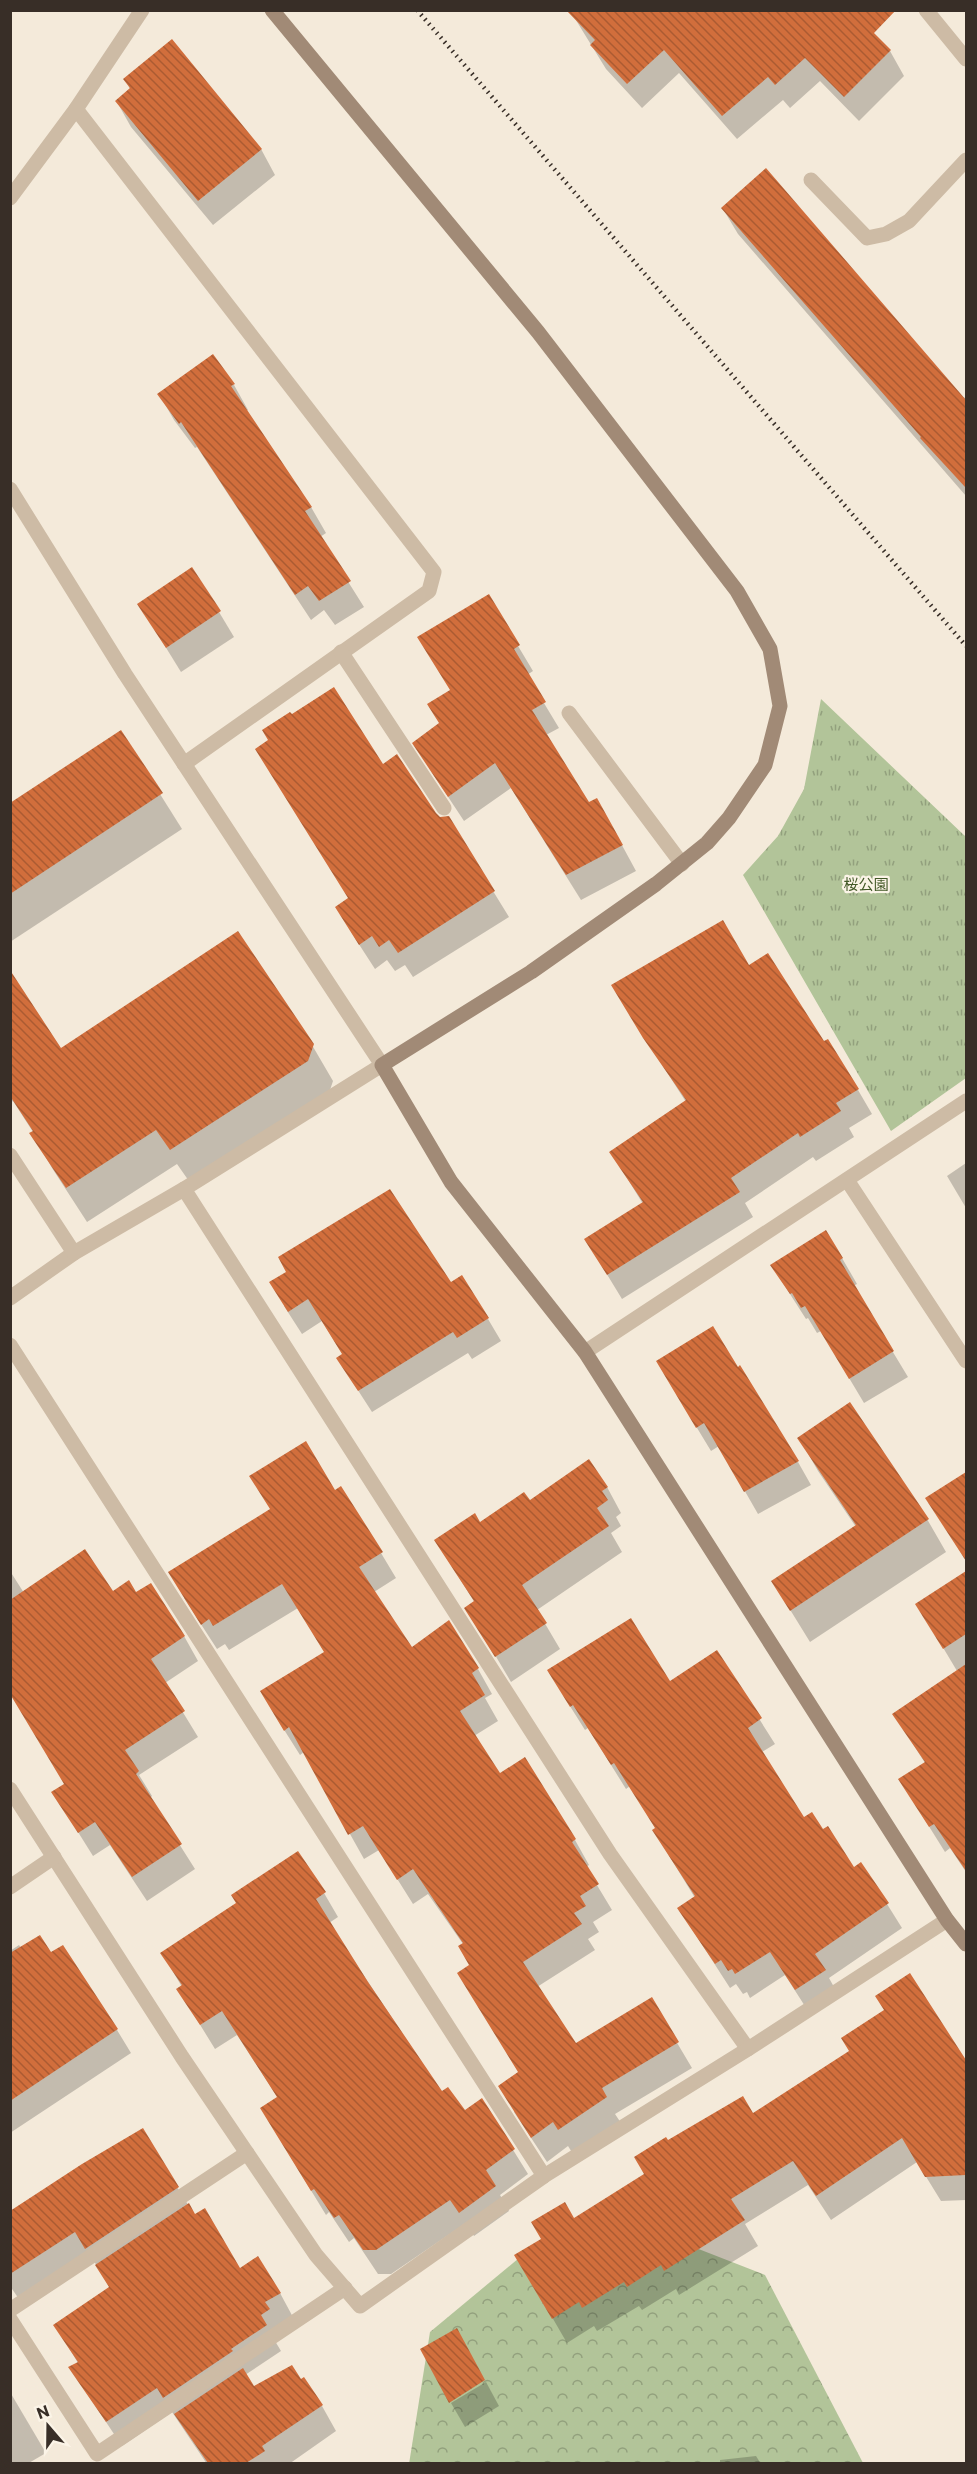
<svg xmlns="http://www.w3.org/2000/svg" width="977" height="2474" font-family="Commissioner,'Noto Sans JP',sans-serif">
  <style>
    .forest { fill: url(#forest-crowns) }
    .park { fill: url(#park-tufts) }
    .shadow { fill: #0003 }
    .building { fill: url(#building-back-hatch) }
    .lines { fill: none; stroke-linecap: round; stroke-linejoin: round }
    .street { stroke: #cdbba5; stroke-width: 15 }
    .secondary { stroke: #a18a76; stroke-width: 15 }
    .rail { stroke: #382e27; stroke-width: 4.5; stroke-dasharray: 1.5 4.5; stroke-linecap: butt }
    .labels { text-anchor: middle; stroke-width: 4.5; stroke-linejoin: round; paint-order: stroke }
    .park-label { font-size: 15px; fill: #435928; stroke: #fbf4e7 }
  </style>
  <defs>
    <pattern id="forest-crowns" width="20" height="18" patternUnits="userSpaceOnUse" patternTransform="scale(1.5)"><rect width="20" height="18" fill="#b2c499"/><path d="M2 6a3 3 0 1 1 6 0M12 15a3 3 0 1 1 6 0" fill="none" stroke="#92a07d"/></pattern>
    <pattern id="park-tufts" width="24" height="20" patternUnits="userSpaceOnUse" patternTransform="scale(1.5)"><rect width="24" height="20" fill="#b2c499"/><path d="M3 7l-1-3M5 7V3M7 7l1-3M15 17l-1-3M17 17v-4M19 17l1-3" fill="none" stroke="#92a07d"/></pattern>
    <pattern id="building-back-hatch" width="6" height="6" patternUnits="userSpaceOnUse" patternTransform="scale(1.5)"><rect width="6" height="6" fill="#d16e3c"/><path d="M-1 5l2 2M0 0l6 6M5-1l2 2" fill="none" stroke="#ab5b32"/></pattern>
  </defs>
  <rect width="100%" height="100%" fill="#f4eada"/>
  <polygon class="forest" points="678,2241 765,2275 863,2463 409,2464 430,2332 531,2248"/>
  <polygon class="park" points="821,699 966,837 966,1078 891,1131 743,875 778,836 804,789"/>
  <g class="shadow">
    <polygon points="850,10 890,51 904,76 859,121 820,81 790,108 783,100 737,139 679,73 642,108 606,69 574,17"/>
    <polygon points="125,79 261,149 275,175 213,225 131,127 117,102 130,89"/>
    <polygon points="723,209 963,399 966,396 966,496 738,234"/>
    <polygon points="234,385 248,410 246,411 311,507 326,533 320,537 364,607 335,625 324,610 311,620 197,447 195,448 174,420 159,394"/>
    <polygon points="488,596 533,671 527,675 559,728 546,735 589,804 611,825 636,871 581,900 511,788 464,821 429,768 451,691"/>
    <polygon points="139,604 219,612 234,637 181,672"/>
    <polygon points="121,732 182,829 10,942 10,804"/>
    <polygon points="383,766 440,818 448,818 509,917 413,977 405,965 395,971 387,960 375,969 351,932 349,899"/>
    <polygon points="749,967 824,1043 858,1090 872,1114 849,1128 854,1137 816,1161 813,1157 745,1203 753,1217 622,1299 586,1240 643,1204 611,1152 686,1102 627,1010"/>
    <polygon points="10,973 61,1050 312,1045 333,1081 328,1096 191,1184 177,1164 87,1222 52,1168 32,1133 33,1132 13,1101 10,1103"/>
    <polygon points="966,1163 966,1208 947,1176"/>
    <polygon points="842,1258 857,1284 853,1286 908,1377 864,1403 821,1331 817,1333 808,1318 806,1319 772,1266"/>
    <polygon points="288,1272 450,1284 488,1319 501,1341 472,1359 468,1353 372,1412 352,1381 343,1355 322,1321 302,1334 284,1306"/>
    <polygon points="671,1385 798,1462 811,1485 758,1514 719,1446 711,1451"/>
    <polygon points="799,1438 927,1519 946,1552 810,1642 773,1582 856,1527 818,1471"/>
    <polygon points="966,1474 966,1561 927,1498"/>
    <polygon points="607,1487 621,1513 616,1517 621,1526 611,1533 622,1552 537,1610 560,1649 511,1682 482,1633 475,1603 436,1541 529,1502"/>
    <polygon points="335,1492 381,1553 396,1578 374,1592 412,1649 478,1669 492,1694 485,1698 498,1721 474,1736 500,1775 524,1759 575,1840 589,1865 586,1867 612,1910 593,1922 599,1932 588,1939 595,1950 537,1987 575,2045 651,1999 692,2068 615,2114 621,2123 573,2154 568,2146 547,2162 514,2112 519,2073 463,1944 428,1894 413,1904 379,1850 364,1859 304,1752 300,1755 276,1717 325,1653 298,1608 229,1650 225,1644 217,1649 184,1598"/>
    <polygon points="10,1571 24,1593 136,1594 184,1636 198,1661 165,1683 198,1737 139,1775 152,1796 150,1798 195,1869 147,1901 110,1845 93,1856 53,1792 65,1784 10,1688"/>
    <polygon points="966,1573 966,1686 917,1604"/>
    <polygon points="717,1652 775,1744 762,1752 804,1819 887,1904 902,1928 829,1978 839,1996 810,2014 785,1975 750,1998 747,1992 743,1994 736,1984 730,1988 679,1909 695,1898 654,1831 656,1829 630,1786 626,1789 588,1728 585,1730 563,1695 669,1684"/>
    <polygon points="943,1682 966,1718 966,1872 950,1848 945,1852 915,1804 925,1763 894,1714"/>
    <polygon points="324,1893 338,1917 329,1923 442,2093 465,2112 482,2100 528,2174 500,2195 509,2211 474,2236 466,2223 391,2274 378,2274 354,2238 349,2242 329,2212 326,2215 276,2133 278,2098 237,2035 215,2049 178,1989 182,1987 162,1953"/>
    <polygon points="19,1945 21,1948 50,1954 117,2030 131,2053 10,2133 10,1951"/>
    <polygon points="910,1975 966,2062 966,2200 941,2201 917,2162 831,2220 808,2185 745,2224 758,2246 679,2295 676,2289 642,2310 639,2306 597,2331 594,2326 567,2343 516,2255 646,2175 667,2142 753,2115 851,2052 885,2011"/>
    <polygon points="177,2187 195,2216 239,2270 280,2293 294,2319 275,2341 281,2351 245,2375 253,2388 301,2381 322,2406 336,2431 289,2464 207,2464 172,2412 122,2446 70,2368 78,2363 55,2325 110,2288 91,2256 21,2302 10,2286 10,2212"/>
    <polygon points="486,2382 499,2406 465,2427 451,2403"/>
    <polygon points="10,2392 46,2453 27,2464 10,2464"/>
    <polygon points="756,2456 761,2464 720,2464 720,2460"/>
  </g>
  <g class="building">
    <polygon points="566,10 896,10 874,33 891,50 844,97 805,58 775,85 768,77 722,116 664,50 627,84 590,45 595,40"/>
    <polygon points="172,39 262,149 198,201 115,101 130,88 123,79"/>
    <polygon points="766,168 966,400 966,488 920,438 921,437 721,208"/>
    <polygon points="213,354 235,384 231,386 312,507 305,511 351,581 319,601 308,586 295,595 181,422 179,424 157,394"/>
    <polygon points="192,567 221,611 166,648 137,604"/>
    <polygon points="489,594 520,645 514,649 546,702 532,710 589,802 597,798 623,845 566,875 495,763 448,797 412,743 439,723 427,704 450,690 417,637"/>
    <polygon points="334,687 383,764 397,754 436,813 440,817 449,816 495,891 398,953 389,940 379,947 372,936 359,945 335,907 348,898 255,749 268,740 262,730 290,712 292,714"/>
    <polygon points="121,730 163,793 10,894 10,803"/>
    <polygon points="723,920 749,965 768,953 824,1041 828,1039 859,1089 836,1103 841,1111 800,1137 798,1133 731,1178 740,1192 607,1275 584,1239 643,1202 609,1152 686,1100 643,1038 611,985"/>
    <polygon points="238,931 314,1044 308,1061 170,1150 156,1130 66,1188 29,1133 33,1131 10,1096 10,970 61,1048"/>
    <polygon points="390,1189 451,1282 462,1275 489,1318 457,1338 453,1332 358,1391 336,1358 342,1354 308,1299 288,1312 269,1282 286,1272 278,1257"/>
    <polygon points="826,1230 843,1258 840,1260 894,1351 849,1379 805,1306 801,1308 792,1293 790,1294 770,1265"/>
    <polygon points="713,1326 738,1367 740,1365 799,1461 744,1492 704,1423 696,1428 656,1361"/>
    <polygon points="850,1402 929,1519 790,1611 771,1581 856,1525 797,1438"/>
    <polygon points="306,1441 335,1490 341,1486 383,1552 359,1567 412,1647 449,1620 479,1668 472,1673 485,1695 460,1711 500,1773 525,1757 576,1839 572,1842 599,1884 580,1896 586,1906 574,1913 582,1924 523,1962 576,2043 652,1997 679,2042 602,2088 607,2097 558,2130 553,2122 531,2138 498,2086 518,2072 457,1973 469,1965 458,1946 463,1943 413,1869 397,1880 363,1826 348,1835 289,1727 284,1731 260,1691 324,1652 282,1584 213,1626 209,1619 201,1625 168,1572 270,1509 249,1476"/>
    <polygon points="589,1459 608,1487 602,1491 608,1500 597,1508 609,1526 522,1585 547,1623 495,1657 464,1608 474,1601 434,1540 475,1513 480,1522 524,1492 530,1500"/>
    <polygon points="966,1472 966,1561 925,1498"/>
    <polygon points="85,1549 113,1591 129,1580 136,1592 151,1583 185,1636 151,1659 185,1711 125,1750 139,1771 136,1774 182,1844 132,1877 95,1822 78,1833 51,1792 64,1784 10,1694 10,1600"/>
    <polygon points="966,1571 966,1634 943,1649 915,1604"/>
    <polygon points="631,1618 670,1681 717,1650 762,1718 748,1728 804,1817 812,1812 823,1829 828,1826 854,1867 861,1862 889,1903 815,1954 826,1970 795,1990 770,1952 735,1974 732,1969 728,1971 721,1960 715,1964 677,1908 695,1896 652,1830 655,1828 614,1763 611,1765 573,1705 570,1707 547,1670"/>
    <polygon points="966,1664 966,1871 934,1824 929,1827 898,1779 925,1762 892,1714"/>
    <polygon points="298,1851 326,1892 316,1899 368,1982 442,2091 448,2087 465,2110 482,2098 515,2149 486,2170 496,2186 459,2213 450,2200 376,2250 363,2250 339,2215 334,2218 314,2189 311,2191 260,2108 277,2097 222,2011 200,2025 176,1989 182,1985 160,1953 236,1903 231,1895"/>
    <polygon points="40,1935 51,1952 63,1945 118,2029 10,2101 10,1953"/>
    <polygon points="910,1973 966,2060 966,2175 925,2177 902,2138 816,2196 793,2161 731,2199 745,2220 664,2271 661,2265 627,2287 624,2282 582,2308 579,2302 552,2319 514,2255 541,2239 531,2222 565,2202 574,2218 644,2174 634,2157 666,2137 668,2140 743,2096 753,2113 849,2051 841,2038 884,2010 875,1996"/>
    <polygon points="143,2128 179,2187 85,2249 75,2232 10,2274 10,2211 82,2164"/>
    <polygon points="189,2203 195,2214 205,2208 240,2268 258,2256 281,2293 265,2302 270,2309 261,2315 267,2325 231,2349 233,2351 163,2398 157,2388 106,2422 68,2367 78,2362 53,2325 109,2287 95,2265"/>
    <polygon points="457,2328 485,2380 449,2403 420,2349"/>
    <polygon points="292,2365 301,2379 304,2377 323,2405 262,2446 265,2451 246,2463 208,2463 174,2414 243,2368 254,2386"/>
  </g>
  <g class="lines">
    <g class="street">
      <polyline points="926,10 966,59"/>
      <polyline points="76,109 434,572 429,591 184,764"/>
      <polyline points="811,180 867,238 886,234 909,221 966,160"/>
      <polyline points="10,198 76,109 142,10"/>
      <polyline points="10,489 125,674 382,1065 184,1189 74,1253 10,1298"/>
      <polyline points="341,652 444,808"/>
      <polyline points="569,713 682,864"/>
      <polyline points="10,1155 74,1253"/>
      <polyline points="847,1180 966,1361"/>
      <polyline points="184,1189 610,1854 748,2049"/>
      <polyline points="10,1345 544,2176"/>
      <polyline points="585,1352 966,1101"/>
      <polyline points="10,1789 182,2057 316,2255 360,2306 544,2176 748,2049 947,1920"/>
      <polyline points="10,1887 54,1857"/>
      <polyline points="10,2310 247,2153"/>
      <polyline points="10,2319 97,2454 345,2288"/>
    </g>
    <polyline class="secondary" points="272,10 538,332 737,591 770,649 780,706 765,765 729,818 707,843 656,884 531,972 382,1065 451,1182 585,1352 947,1920 966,1944"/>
    <polyline class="rail" points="417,10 966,646"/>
  </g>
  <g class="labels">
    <g class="park-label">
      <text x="866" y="890">桜公園</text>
    </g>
  </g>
  <rect width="977" height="2474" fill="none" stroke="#382e27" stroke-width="24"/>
  <g transform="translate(48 2426) rotate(340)" stroke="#fbf4e7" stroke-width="4.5" paint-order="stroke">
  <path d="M0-4.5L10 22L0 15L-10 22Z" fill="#382e27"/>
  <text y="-9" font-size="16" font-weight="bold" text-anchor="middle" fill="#382e27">N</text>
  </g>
</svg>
